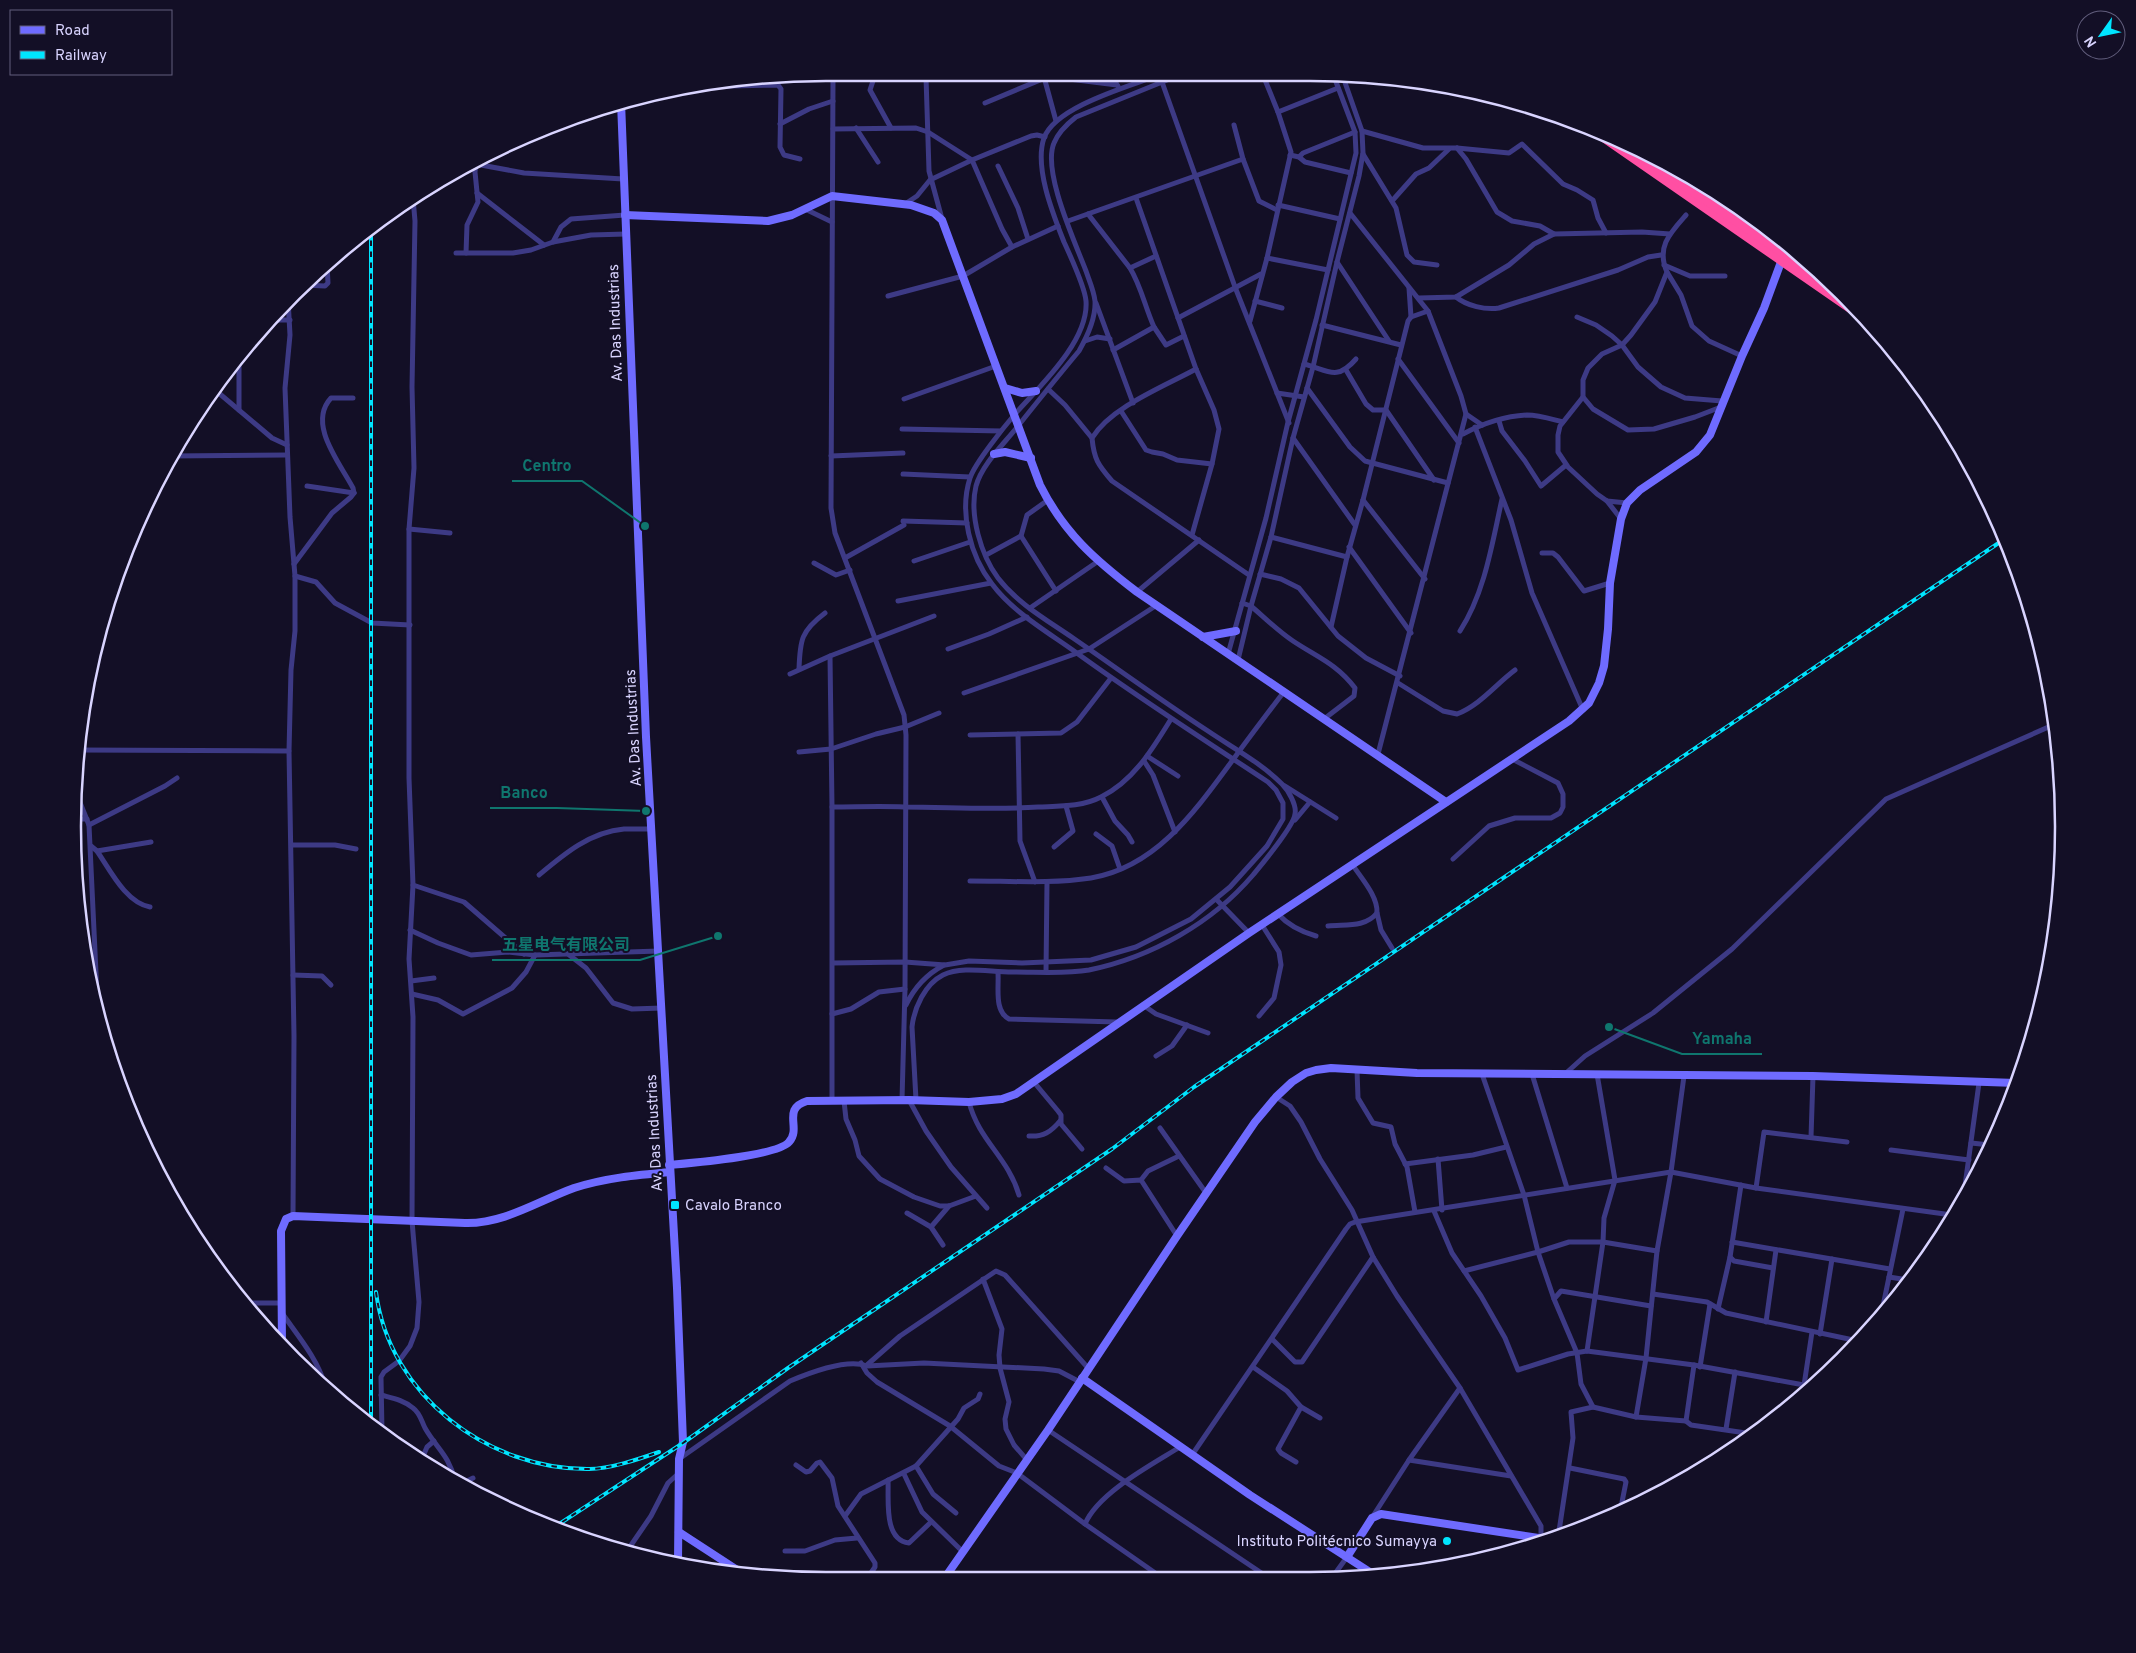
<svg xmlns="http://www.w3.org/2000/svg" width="2136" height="1653" font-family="Overpass,'Noto Sans SC',sans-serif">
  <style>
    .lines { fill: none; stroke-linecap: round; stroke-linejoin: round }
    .street { stroke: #3d3a85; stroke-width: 5 }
    .secondary { stroke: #6f6bff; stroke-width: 8 }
    .highway { stroke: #ff4fa3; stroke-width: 9 }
    .rail-casing { stroke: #00e5ff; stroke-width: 4 }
    .rail { stroke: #130f26; stroke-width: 2; stroke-dasharray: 5.5; stroke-linecap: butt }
    .poi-dot { fill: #00e5ff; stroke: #130f26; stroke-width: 2 }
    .labels { text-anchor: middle; stroke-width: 4; stroke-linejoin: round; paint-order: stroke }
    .street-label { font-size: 15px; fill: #d9d4ff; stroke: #130f26 }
    .poi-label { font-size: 15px; fill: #d9d4ff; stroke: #130f26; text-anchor: start }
    .rim { fill: none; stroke: #d9d4ff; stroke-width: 2.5 }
    .leader { fill: none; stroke: #0f766e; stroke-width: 2 }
    .callout-dot { fill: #0f766e; stroke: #130f26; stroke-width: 2 }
    .callout-label { font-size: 16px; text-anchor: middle; font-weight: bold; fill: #0f766e; stroke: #130f26; stroke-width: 4; stroke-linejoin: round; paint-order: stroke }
  </style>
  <rect width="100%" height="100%" fill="#130f26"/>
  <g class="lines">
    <g class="street">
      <polyline points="1113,76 1117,85 1118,86"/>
      <polyline points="926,77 929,171 942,219"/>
      <polyline points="1044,77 1056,121"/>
      <polyline points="833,78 831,508 835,533 904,715 906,735 905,989 902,1100"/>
      <polyline points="874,78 870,90 891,128"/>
      <polyline points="1162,82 1235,287 1289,423"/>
      <polyline points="685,87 778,85 781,89 780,147 784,155 800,159"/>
      <polyline points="985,103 1045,78 1069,79 1117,85"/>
      <polyline points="607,107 621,106"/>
      <polyline points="1278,112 1338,88"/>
      <polyline points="780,124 809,109 833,101"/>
      <polyline points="1234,125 1243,159"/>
      <polyline points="856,128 878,162"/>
      <polyline points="833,129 916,128 928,132 972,160 1002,229 1012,247"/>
      <polyline points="1362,131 1423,148 1457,148 1509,153 1522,144 1563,184 1577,190 1593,200 1598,218 1606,233"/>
      <polyline points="1457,148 1466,159 1497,212 1512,221 1540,226 1554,234"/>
      <polyline points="1363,154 1396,208 1407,255 1414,262 1437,265"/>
      <polyline points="1290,155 1299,157 1305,162 1351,173"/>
      <polyline points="1299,157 1303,153 1355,132"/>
      <polyline points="470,163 524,173 623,179"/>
      <polyline points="998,166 1018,208 1028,239"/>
      <polyline points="477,193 544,245"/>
      <polyline points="1136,198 1196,369 1214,410 1219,429 1212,464 1192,535"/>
      <polyline points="1392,201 1416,174 1429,168 1449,149"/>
      <polyline points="905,204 917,196 930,180 972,160 1031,136 1037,135 1045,137"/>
      <polyline points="1278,205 1340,219"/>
      <polyline points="805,209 832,222"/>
      <polyline points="1350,213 1428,311 1461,396 1466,414 1378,754"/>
      <polyline points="1088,214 1130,268 1156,256"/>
      <path d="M1686,215C1670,233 1656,247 1667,272L1655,302L1631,335L1622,345L1602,354L1588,368L1583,380V397L1593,409L1628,430L1654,429L1695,417L1721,407"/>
      <polyline points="1068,221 1243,159 1259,201 1277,210"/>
      <polyline points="553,242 561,227 571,219 625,215"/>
      <polyline points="456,253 513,253 531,250 553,242 591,235 626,234"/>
      <polyline points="466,253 467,225 478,202 475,172 476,164 481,158"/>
      <polyline points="1267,258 1328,270"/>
      <polyline points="1337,262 1389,341"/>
      <polyline points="1664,265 1690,276 1725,276"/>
      <path d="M1130,268C1141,286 1145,307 1154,327"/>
      <polyline points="1667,272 1681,295 1692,326 1709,341 1742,356"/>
      <polyline points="303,285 325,286 328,283 327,264"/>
      <polyline points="1409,288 1411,317"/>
      <polyline points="888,296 963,276 1012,247 1058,226"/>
      <path d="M1456,297C1467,306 1485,310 1499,308L1618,270L1648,257L1661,255"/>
      <polyline points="1419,298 1456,297 1509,265 1534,244 1554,234 1642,232 1670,234"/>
      <polyline points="288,299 290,335 285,388 290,517 295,576 295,631 291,670 289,751 294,1036 293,1216"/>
      <polyline points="1255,301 1282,308"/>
      <polyline points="1096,303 1133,403"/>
      <polyline points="1577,317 1596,325 1612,336 1622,345 1638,367 1661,387 1685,398 1722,401"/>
      <polyline points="1178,318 1261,274"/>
      <polyline points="270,320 290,320"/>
      <polyline points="1250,321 1267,258 1291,152 1278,112 1263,75"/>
      <polyline points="1322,325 1401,345"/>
      <polyline points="1085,341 1097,337 1110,339"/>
      <polyline points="1113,350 1154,327 1166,345 1184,336"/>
      <polyline points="239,356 239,410"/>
      <polyline points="1398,359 1459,443"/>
      <path d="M1304,364C1328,370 1336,382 1356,359"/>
      <path d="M1196,369C1165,386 1111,407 1092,438C1094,459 1098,465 1112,481L1249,575"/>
      <polyline points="1346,370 1366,404 1373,410 1386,410 1434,480"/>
      <polyline points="1307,388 1350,447 1365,461 1448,483"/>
      <polyline points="214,389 272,438 287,445"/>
      <polyline points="1048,389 1065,405 1092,438"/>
      <polyline points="1277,393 1304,397"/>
      <polyline points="1583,397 1560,426 1558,435 1558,452 1568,467 1597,494 1607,501 1627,503"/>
      <path d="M353,398H331C307,424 340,463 353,488L354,493"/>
      <polyline points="904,399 996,366"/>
      <polyline points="1121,411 1146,450 1152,452 1163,454 1177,460 1212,464"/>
      <polyline points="1466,414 1482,425"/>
      <polyline points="1499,421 1502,431 1525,461 1541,486 1566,465"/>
      <polyline points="1475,427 1511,520 1532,593 1583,710"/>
      <polyline points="902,429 1001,431"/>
      <path d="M1463,434C1482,424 1506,416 1527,415C1539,415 1551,419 1563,422"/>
      <polyline points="1293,438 1355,525"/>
      <polyline points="170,456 287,455"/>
      <polyline points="831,456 903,453"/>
      <polyline points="903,474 970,477"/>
      <polyline points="307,486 354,493"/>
      <polyline points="1048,500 1027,515 1021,536 1056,591"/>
      <polyline points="1363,500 1425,579"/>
      <polyline points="1607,501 1621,519"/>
      <polyline points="903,521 967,523"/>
      <polyline points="409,529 450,533"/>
      <polyline points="1271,537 1347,557"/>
      <polyline points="1349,547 1411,633"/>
      <polyline points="1542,553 1553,553 1558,557 1584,591 1610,583"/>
      <polyline points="986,555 1021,536"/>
      <polyline points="845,558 904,525"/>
      <polyline points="914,561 970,542"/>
      <polyline points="814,563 836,575 850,570"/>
      <polyline points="294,564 332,513 351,497 354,493"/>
      <polyline points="1260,574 1281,579 1299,588 1338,636 1366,658 1400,676"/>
      <polyline points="295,576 316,582 335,603 372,623 410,625"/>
      <polyline points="1137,592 1199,540"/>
      <polyline points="898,601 991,583"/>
      <path d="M1242,603L1251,606C1265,618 1278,631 1293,641C1317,657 1337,664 1355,688L1354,696L1324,719"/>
      <polyline points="1030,608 1097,562"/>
      <polyline points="1331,627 1347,557 1363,500 1408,321 1411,317 1428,311"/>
      <path d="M1460,631C1485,592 1492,544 1502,499"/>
      <polyline points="948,649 989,634 1027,617"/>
      <polyline points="1228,654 1266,518 1288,422 1316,320 1356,153 1355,132 1333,74"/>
      <polyline points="830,656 832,807 832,1100"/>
      <polyline points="1238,660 1251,606 1271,537 1293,438 1313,367 1337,262 1359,176 1363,153 1362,131 1342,74"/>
      <path d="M799,669C800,640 801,631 825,613"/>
      <polyline points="790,674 830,656 934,616"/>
      <path d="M1398,683L1443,711L1457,714C1480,705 1495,685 1515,670"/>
      <polyline points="964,693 1089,649 1157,605"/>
      <polyline points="82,721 82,750"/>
      <polyline points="1018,734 1020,841 1035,882"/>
      <polyline points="970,735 1061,733 1077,722 1111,678"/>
      <polyline points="78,750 289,751"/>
      <polyline points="799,752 831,749 876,734 905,727 939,713"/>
      <polyline points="77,756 79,800 89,825 98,1015"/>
      <polyline points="1147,756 1178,776"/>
      <polyline points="1144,761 1153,775 1175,832"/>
      <polyline points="1285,786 1336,818"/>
      <polyline points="1102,797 1115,821 1128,835 1132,842"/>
      <path d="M832,807C856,807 880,806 904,807C949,807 993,810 1038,807C1059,806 1082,807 1101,797C1134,781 1153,748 1171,719"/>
      <polyline points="74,819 87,819"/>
      <polyline points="1295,820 1310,802"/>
      <polyline points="89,825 165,786 177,778"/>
      <polyline points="1096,834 1112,846 1120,869"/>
      <polyline points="292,845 335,845 356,849"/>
      <path d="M91,846L97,851C110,870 126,903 150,907"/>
      <polyline points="1054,847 1073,831 1066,806"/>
      <polyline points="97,851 151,842"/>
      <polyline points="1453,859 1489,826 1515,818 1551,818 1560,813 1563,807 1563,794 1558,783 1512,759"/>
      <path d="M539,875C564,854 590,832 624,829C633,829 642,829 651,829"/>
      <path d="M970,881C1010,881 1051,884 1091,878C1158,867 1198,807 1235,757C1251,735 1267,714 1283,693"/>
      <polyline points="413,885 464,902 524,954"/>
      <polyline points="1216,899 1249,933"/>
      <polyline points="1377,913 1381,930 1392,948"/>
      <path d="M1278,914C1288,925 1302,932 1316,936"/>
      <path d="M1328,926C1345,924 1365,928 1377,913C1378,896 1361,878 1352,864"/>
      <polyline points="410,930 438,943 471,955 508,952 535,955 659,951"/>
      <polyline points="568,954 586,968 613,1003 632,1009 662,1008"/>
      <path d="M833,963L905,962L945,965L969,961L1022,963L1091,960L1136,947L1191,919L1230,887L1267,846L1283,819V803L1276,790L1268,782C1203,739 1137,697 1074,651C1046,631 1013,612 992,584C970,556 959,512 970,478C975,463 1004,427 1015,414C1039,387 1089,341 1086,301C1085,289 1070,255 1064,242C1053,214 1034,167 1044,138C1055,107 1127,87 1156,76"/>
      <polyline points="1046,972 1047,882"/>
      <path d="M998,973C999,988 994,1011 1009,1019L1117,1022"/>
      <polyline points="293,975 322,976 331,985"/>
      <polyline points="411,981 434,978"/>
      <polyline points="412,994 438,1000 463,1014 512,988 526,972 535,955"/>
      <path d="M906,1005C914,988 927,974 944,965"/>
      <polyline points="1143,1005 1156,1014 1208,1033"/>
      <polyline points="832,1014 851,1009 879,992 905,989"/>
      <polyline points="1259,1016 1274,998 1281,965 1279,952 1262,925"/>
      <polyline points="1156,1056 1172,1046 1187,1025"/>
      <polyline points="1357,1070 1358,1098 1373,1123 1391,1127 1395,1144 1407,1167 1415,1212"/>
      <polyline points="1482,1074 1524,1195 1538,1252 1554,1299 1577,1353 1581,1384 1593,1407"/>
      <polyline points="1532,1074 1567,1188"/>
      <polyline points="1565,1074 1585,1056 1653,1013 1732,949 1886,799 2053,725"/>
      <polyline points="1033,1081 1058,1111 1061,1115 1061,1124 1082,1149"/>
      <polyline points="1276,1097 1290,1106 1301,1122 1320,1159 1352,1210 1373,1257 1397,1296 1460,1388 1541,1526 1541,1538"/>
      <polyline points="909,1100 926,1131 951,1167 987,1208"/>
      <path d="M916,1100L912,1027C914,1008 925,984 943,975C963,965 993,973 1016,972C1039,972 1066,974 1089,970C1152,957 1212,923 1253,875C1262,864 1294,826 1295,814C1297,805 1288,790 1282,784C1261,763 1233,748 1208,731C1162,701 1118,669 1073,638C1047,620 1018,604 998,578C981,555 969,515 976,486C982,464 1004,444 1018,426C1038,401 1058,376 1079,351C1087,337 1096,318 1095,301C1094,291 1089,280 1086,271C1075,242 1042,171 1054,143C1058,133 1067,124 1076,117L1177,76"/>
      <polyline points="844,1101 846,1119 855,1140 859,1156 880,1179 914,1197 940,1206 949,1206 976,1196"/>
      <path d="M969,1102C979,1141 1008,1157 1019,1195"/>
      <polyline points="1160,1128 1206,1193"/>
      <path d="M1029,1136C1043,1137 1051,1132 1060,1121"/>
      <polyline points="1811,1137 1813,1076"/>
      <polyline points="1971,1143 1990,1145"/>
      <polyline points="1891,1150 1969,1160"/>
      <polyline points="1438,1159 1442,1210"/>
      <polyline points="1405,1164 1473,1155 1506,1147"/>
      <polyline points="1106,1168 1124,1181 1141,1180 1177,1236"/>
      <polyline points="1141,1180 1148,1171 1179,1156"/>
      <polyline points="1756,1188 1764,1132 1847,1142"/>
      <polyline points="1964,1193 1979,1083"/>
      <polyline points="1434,1211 1452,1253 1481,1296 1505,1338 1518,1370 1568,1354 1587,1351 1694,1365 1804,1385"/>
      <polyline points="907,1213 931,1227 943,1245"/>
      <polyline points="931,1227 949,1206"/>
      <polyline points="1732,1242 1890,1269"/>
      <polyline points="1730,1257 1734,1261 1773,1268"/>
      <polyline points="1464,1271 1538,1252 1569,1242 1603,1242 1657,1251"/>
      <polyline points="1889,1277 1908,1280"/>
      <polyline points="983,1279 1002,1329 999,1355 1000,1368 1009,1402 1005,1419 1006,1429 1014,1445 1027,1460"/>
      <polyline points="1653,1294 1707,1302 1726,1313 1858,1341"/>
      <polyline points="1554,1299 1561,1291 1651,1306"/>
      <polyline points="246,1303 281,1303"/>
      <polyline points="1718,1309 1730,1257 1741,1185"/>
      <polyline points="1882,1311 1903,1209"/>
      <path d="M282,1313C298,1336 317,1358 325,1385"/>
      <polyline points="1766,1322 1776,1250"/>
      <polyline points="1820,1334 1832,1259"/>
      <polyline points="1272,1339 1295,1362 1302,1362 1373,1257"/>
      <polyline points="1587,1351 1603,1242 1604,1218 1615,1180 1597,1074"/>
      <polyline points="861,1363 867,1373 877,1382 950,1426 999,1466 1017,1473 1085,1524 1161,1577"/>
      <polyline points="867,1365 900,1336 996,1271 1005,1275 1088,1368"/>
      <polyline points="1253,1367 1287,1391 1301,1407 1320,1418"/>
      <polyline points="1700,1367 1710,1304"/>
      <polyline points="1803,1392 1812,1332"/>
      <path d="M381,1395C392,1398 404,1400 413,1408C420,1413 421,1420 425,1428C437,1449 449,1455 455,1481"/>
      <polyline points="1636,1417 1646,1358 1657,1251 1671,1172 1684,1076"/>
      <polyline points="1686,1421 1694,1365"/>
      <polyline points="1726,1429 1735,1372"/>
      <polyline points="1048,1430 1266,1576"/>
      <polyline points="382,1432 381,1377 384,1372 399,1361 410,1346 417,1328 419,1302 412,1221 413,1017 409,959 413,885 409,778 409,529 414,468 412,387 415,221 413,198"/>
      <polyline points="1192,1455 1346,1229 1350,1224 1355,1222 1671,1172 1756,1188 1952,1215"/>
      <path d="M679,1459L790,1381C809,1373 847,1358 867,1366L924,1363L1044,1369L1059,1371L1080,1382"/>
      <polyline points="1409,1460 1511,1476"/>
      <polyline points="421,1461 427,1447 434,1441"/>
      <polyline points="1296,1462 1281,1453 1278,1449 1301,1407"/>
      <polyline points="796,1465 806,1472 810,1471 817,1463 820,1462 832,1478 838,1506 875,1563 875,1567 866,1580"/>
      <polyline points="916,1466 933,1494 956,1513"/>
      <polyline points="1570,1468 1624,1479 1626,1482 1620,1512"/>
      <polyline points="904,1474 922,1512 963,1552"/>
      <path d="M888,1480C889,1499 883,1540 909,1543L931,1522"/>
      <polyline points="461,1484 473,1478"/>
      <polyline points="845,1516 861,1494 916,1466 958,1419 964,1408 978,1399 980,1394"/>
      <polyline points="1373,1516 1409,1460 1460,1388"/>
      <path d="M1085,1524C1098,1493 1151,1465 1180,1447"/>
      <polyline points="1558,1538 1573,1438 1571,1412 1593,1407 1636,1417 1686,1421 1691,1425 1753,1434"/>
      <polyline points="627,1551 651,1516 668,1483 679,1473"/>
      <polyline points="785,1551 805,1551 835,1540 857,1538"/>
      <polyline points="948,1572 958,1579"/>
      <polyline points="1334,1575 1347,1557"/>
    </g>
    <g class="secondary">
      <polyline points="621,102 646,737 677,1288 683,1442 679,1459 678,1562"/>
      <path d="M625,215L768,221L792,215L832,196L911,205L934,213L942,220L1040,485C1064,533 1095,560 1137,592L1446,802"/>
      <polyline points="1005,388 1022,393 1036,391"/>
      <polyline points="994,454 1005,452 1031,458"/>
      <polyline points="1203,637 1236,631"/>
      <path d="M669,1165C690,1163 777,1156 789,1142C802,1128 781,1109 807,1101L909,1100L969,1102L1002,1099L1016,1094L1249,933L1569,721L1589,703L1599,683L1604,666L1608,629L1610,583L1621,519L1627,503L1640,490L1696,452L1710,435L1742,356L1764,308L1781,262"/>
      <path d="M282,1345L281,1231L286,1219L293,1216L465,1223C504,1224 538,1201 574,1188C605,1178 637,1175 670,1172"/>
      <polyline points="1082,1378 1250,1495 1373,1574"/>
      <polyline points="679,1532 745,1575"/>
      <polyline points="1347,1557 1372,1518 1381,1514 1552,1540"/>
      <polyline points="944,1579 1048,1430 1177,1236 1255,1122 1276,1097 1292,1082 1306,1073 1316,1070 1331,1068 1417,1073 1813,1076 2016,1083"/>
    </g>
    <g class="highway">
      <polyline points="1597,133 1864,318"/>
      <polyline points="1622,143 1827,283"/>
    </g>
    <g class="rail-casing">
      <g id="rail">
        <path d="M376,1292C389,1395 488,1470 589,1469C610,1469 639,1459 659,1452"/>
        <polyline points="371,1423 371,226"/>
        <polyline points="553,1528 683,1443 788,1368 1112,1149 1194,1087 2006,538"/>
      </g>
    </g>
    <use href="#rail" class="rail"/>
  </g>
  <g class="poi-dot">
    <rect x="670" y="1200" width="10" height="10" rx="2.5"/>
    <circle cx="1447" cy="1541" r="5"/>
  </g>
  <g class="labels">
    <g class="street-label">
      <text transform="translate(615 323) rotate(-92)" y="5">Av. Das Industrias</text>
      <text transform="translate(633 728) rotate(-93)" y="5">Av. Das Industrias</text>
      <text transform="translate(654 1133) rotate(-93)" y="5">Av. Das Industrias</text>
    </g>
    <g class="poi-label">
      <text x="685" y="1210">Cavalo Branco</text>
      <text x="1437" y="1546" text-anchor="end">Instituto Politécnico Sumayya</text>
    </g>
  </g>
  <path d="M0 0H2136V1653H0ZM826 81H1310A745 745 0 0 1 2055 826V827A745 745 0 0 1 1310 1572H826A745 745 0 0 1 81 827V826A745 745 0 0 1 826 81Z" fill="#130f26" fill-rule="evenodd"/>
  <path class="rim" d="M826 81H1310A745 745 0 0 1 2055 826V827A745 745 0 0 1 1310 1572H826A745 745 0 0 1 81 827V826A745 745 0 0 1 826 81Z"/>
  <path class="leader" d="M645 526L582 481H512M646 811L557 808H490M718 936L640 960H492M1609 1027L1682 1054H1762"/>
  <g class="callout-dot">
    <circle cx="645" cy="526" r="5"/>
    <circle cx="646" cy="811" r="5"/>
    <circle cx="718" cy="936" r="5"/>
    <circle cx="1609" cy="1027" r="5"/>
  </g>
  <g class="callout-label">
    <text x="547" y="471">Centro</text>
    <text x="524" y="798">Banco</text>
    <text x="566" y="950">五星电气有限公司</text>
    <text x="1722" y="1044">Yamaha</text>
  </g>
  <rect x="10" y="10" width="162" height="65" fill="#130f26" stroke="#625e7d"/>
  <rect x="20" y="26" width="25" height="8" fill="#6f6bff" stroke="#625e7d"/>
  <text x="55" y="35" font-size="15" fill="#d9d4ff">Road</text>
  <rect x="20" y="51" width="25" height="8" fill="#00e5ff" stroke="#625e7d"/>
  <text x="55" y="60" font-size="15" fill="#d9d4ff">Railway</text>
  <g transform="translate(2101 35) rotate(237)"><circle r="24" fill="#130f26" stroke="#625e7d"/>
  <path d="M0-4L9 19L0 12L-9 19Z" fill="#00e5ff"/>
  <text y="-8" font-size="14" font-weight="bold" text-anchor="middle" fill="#d9d4ff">N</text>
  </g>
</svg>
